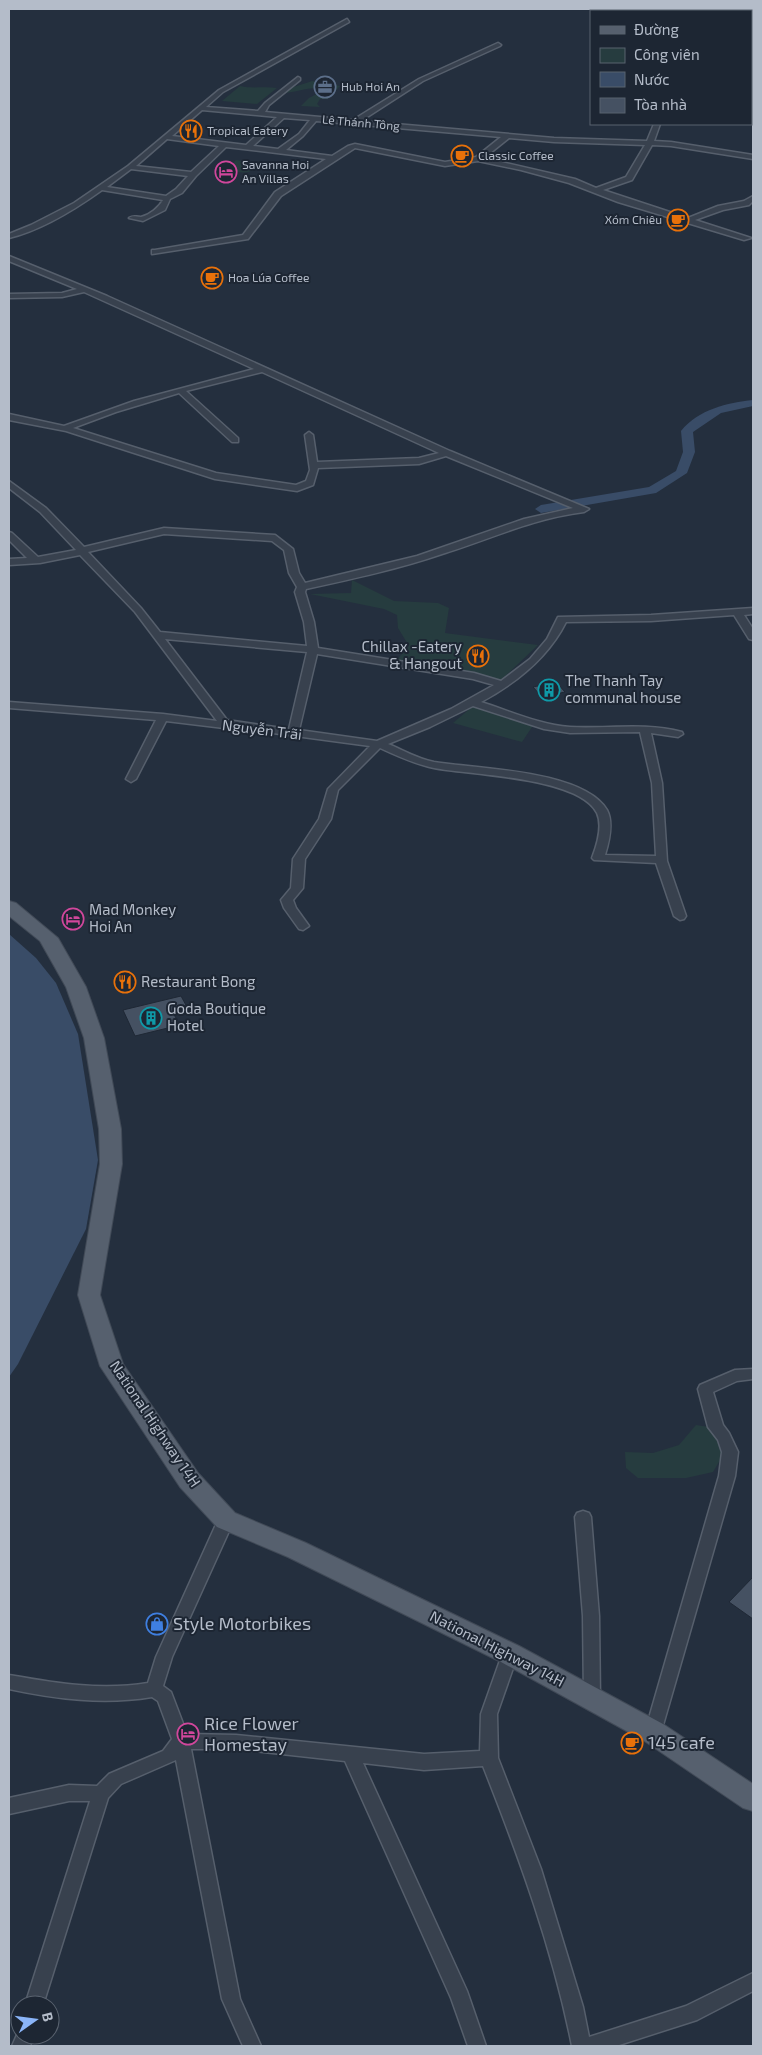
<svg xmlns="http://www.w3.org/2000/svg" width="762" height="2055" font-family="'Exo 2',sans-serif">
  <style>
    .green { fill: #263c3f }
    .water { fill: #394c67 }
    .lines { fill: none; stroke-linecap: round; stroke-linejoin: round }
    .canal { fill: #394c67; fill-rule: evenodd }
    .building { fill: #455162; stroke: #1f2835 }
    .street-casing { stroke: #565f6c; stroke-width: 3 }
    .primary-casing { stroke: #414a57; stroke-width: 2 }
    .street { fill: #38414e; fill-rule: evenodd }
    .primary { fill: #56606e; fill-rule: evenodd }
    .labels { text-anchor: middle; stroke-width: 4; stroke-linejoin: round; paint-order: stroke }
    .far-poi-label { font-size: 12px; fill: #b4bcc9; stroke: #1d2633; text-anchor: start }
    .far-street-label { font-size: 12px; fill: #b4bcc9; stroke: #1d2633 }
    .poi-label { font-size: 15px; fill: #b4bcc9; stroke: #1d2633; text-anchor: start }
    .street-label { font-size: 15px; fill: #b4bcc9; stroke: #1d2633 }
    .near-poi-label { font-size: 18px; fill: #b4bcc9; stroke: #1d2633; text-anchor: start }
  </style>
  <rect width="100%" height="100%" fill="#242f3e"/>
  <g class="green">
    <path d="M312,81L340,86L328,99H320L317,104L320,107L301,106L309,98L326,89C311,85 297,93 281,93C291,87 301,85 312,81Z"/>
    <path d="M240,86C253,89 264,86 277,88L257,104L222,101Z"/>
    <path d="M236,160L262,165C247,175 242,173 226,170Z"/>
    <polygon points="352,580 394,601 438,603 449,608 445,633 538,645 499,682 393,664 409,646 398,628 397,615 384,609 310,594 351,593"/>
    <polygon points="473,706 534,724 522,742 453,723"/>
    <polygon points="696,1425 716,1428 726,1450 713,1472 686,1478 638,1478 626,1468 625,1452 653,1453 679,1445"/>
  </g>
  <polygon class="water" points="9,934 36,958 56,983 78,1034 98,1160 86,1229 18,1364 9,1377"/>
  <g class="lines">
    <path class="canal" d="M753,400V406L721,413L693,432L695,452L687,473L656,493L541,513L535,509L541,505L649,487L676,471L683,452L681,431C699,409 727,403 753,400Z"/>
  </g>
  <g class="building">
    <polygon points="556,682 565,692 542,697 533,687"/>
    <polygon points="181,996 187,1007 172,1011 180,1025 135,1036 123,1010"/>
    <polygon points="753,1577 753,1619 729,1602"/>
  </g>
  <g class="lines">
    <g class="street-casing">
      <g id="street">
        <path d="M347,19L349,22L223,92L206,107L258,111L265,103L298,77L300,78V80L269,105L265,112L353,120L419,79L498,43L501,45L500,46L423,81L361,121L554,138L647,141L654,124H660L654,141L671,142L753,155V159L671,146L652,145L632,180L603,190L688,218L718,206L744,201L753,196V201L749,205L723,210L695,220L751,238L744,240L618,202L569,183L521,170L478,161L445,166L355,148L281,196L248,239L152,254V250H155L243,235L275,192L326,159L226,147L196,176L182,193L170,199L165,210L143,221L129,218C134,215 135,217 141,217C150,215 159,207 163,200L102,190C74,210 42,230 9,238V234L31,225L74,203L128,166L219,90ZM202,110L277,117L246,145L172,136ZM284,118L310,120L299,134L278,149L253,146ZM316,121L501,137L476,157L445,162L355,144L348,146L332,156L286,150L303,136ZM509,138L554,142L645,145L626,177L596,188L575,179L484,158ZM167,139L219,146L191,172L136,166ZM131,169L188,176L176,189L166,196L107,187Z"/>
        <path d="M9,256L107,296L450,451L589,509L584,512C534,518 490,539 442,554C398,569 352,579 306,589L305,592L314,622L318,648L474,673L501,681L530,659L547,639L558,617L651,615L753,608V614L744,615L753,629V640L749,639L734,615L651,621L566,622C548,658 516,683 481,702C510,711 540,725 570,727C608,729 644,722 682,732L683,734L678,737L651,733L662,783L667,861L686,916L684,919L680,920L674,916L656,863L594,860L592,858C597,845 603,826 597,813C579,777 470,775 434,768C415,764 397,756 380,748L338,790L331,819L305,859L303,888L293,900L296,908L309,926L303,930L299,929L284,908L281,900L291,888L293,859L319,819L328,789L370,746L228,727L224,728L166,721L136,779L131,782L126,779L156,720L9,708V702L163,714L217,721L135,612L80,555L40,563L9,565V559L27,558L9,540V532L12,533L38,557L76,550L40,512L9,488V481L46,508L84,547L164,528L275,535L293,549L299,573L305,583L417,556L524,519L573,508L446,456L419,464L318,468L313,485L297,491L215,479L66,431L9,420V414L64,426L134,401L254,369L84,292L62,297L9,298V294L62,293L77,289L9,261ZM262,372L439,453L419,458L317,462L313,435L309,432L305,435L310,470L306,481L296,485L216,473L73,428L116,412L179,393L232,442H238V438L186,391ZM164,534L272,541L284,550L289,573L297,587L295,592L304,622L307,646L160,632L141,608L88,552ZM165,639L307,652L289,729L227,720ZM317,654L473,679L494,685L451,709L377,741L299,730ZM473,706L544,729L570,733L640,732L652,783L656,856L605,855C609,842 614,823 607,810C583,770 477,769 434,762C418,759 403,750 388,744L430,727Z"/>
        <polygon points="753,1369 753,1379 737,1381 713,1392 723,1425 729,1433 738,1452 735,1476 661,1732 659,1737 653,1739 647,1737 645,1732 719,1476 722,1452 718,1440 708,1427 698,1389 700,1385 735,1370"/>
        <polygon points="583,1511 589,1513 591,1517 599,1616 600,1699 598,1704 592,1706 586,1704 584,1699 583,1616 575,1517 577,1513"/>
        <path d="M226,1514L232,1516L234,1520L172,1657L163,1686L171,1692L187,1734L236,1735L424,1754L480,1751L481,1714L504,1649L510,1647L516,1649L518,1654L497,1714L498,1758L541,1869L583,2007L589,2037L686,2006L753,1973V1991L697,2020L616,2046H572C553,1950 519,1857 483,1766L424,1770L363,1763L467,1991L486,2046H468L451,1998L345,1761L236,1749H191L240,1999L261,2046H243L222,1999L176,1760L121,1784L108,1798L43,2005H25L90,1801H69L9,1814V1798L69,1785L97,1786L109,1774L163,1751L172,1739L158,1701L152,1697C103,1705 56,1699 9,1689V1675C55,1683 100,1691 148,1683L156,1657L218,1520L220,1516Z"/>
        <polygon points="20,2028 20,2035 34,2035 30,2046 12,2046"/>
      </g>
    </g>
    <g class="primary-casing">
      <polygon id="primary" points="9,901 16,903 58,938 86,987 104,1038 121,1129 122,1164 100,1295 123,1364 198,1473 235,1513 306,1543 519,1646 663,1724 753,1784 753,1811 743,1808 643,1740 501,1662 288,1557 217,1527 180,1487 100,1366 78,1295 100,1164 99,1129 84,1038 66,987 40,941 9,916"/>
    </g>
    <use href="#street" class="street"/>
    <use href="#primary" class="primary"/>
  </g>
  <defs>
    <g id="office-ring" transform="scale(1.125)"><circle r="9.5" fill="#1d2633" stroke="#5c6f8a" stroke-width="1.5"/><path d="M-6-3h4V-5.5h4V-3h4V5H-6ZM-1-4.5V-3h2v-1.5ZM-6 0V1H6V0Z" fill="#5c6f8a"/></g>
    <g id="restaurant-ring" transform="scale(1.125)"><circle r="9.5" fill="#1d2633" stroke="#e8710a" stroke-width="1.5"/><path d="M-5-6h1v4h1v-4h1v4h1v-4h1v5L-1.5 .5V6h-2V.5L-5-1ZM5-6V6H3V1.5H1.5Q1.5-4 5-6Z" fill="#e8710a"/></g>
    <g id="cafe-ring" transform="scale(1.125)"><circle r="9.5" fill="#1d2633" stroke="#e8710a" stroke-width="1.5"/><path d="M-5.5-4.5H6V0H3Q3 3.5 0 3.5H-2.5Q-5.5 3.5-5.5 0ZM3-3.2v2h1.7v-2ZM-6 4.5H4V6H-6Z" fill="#e8710a"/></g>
    <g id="hotel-ring" transform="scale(1.125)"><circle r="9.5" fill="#1d2633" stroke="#d1479c" stroke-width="1.5"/><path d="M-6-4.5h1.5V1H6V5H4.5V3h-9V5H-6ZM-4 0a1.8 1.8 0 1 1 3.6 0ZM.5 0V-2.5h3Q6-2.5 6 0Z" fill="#d1479c"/></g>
    <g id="building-ring" transform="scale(1.125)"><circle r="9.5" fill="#1d2633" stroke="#0f9aa8" stroke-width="1.5"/><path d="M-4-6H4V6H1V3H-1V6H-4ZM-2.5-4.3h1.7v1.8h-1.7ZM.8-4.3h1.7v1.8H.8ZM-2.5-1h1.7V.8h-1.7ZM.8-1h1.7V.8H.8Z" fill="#0f9aa8"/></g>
    <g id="shop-ring" transform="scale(1.125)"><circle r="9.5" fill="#1d2633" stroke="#3f7fe0" stroke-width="1.5"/><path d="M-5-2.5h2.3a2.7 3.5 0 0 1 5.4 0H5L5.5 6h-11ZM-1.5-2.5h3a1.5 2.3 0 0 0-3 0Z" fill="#3f7fe0"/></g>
  </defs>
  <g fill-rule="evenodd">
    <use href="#office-ring" x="325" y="87"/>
    <use href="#restaurant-ring" x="191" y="131"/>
    <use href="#cafe-ring" x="462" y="156"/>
    <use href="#hotel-ring" x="226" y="172"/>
    <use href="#cafe-ring" x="678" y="220"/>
    <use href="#cafe-ring" x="212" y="278"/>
    <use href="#restaurant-ring" x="478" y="656"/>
    <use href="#building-ring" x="549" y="690"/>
    <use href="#hotel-ring" x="73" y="919"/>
    <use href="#restaurant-ring" x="125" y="982"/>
    <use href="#building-ring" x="151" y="1018"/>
    <use href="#shop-ring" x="157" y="1624"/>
    <use href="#hotel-ring" x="188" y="1734"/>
    <use href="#cafe-ring" x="632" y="1743"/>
  </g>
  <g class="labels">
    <g class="far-poi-label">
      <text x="341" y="91">Hub Hoi An</text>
      <text x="207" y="135">Tropical Eatery</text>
      <text x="478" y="160">Classic Coffee</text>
      <text x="242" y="169">Savanna Hoi<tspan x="242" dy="14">An Villas</tspan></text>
      <text x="662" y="224" text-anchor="end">Xóm Chiêu</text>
      <text x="228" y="282">Hoa Lúa Coffee</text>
    </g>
    <g class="far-street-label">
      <text transform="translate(361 123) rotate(5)" y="4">Lê Thánh Tông</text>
    </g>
    <g class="poi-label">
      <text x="462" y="652" text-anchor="end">Chillax -Eatery<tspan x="462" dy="17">&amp; Hangout</tspan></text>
      <text x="565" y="686">The Thanh Tay<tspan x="565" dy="17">communal house</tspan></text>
      <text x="89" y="915">Mad Monkey<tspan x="89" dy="17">Hoi An</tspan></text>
      <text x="141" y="987">Restaurant Bong</text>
      <text x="167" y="1014">Goda Boutique<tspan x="167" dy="17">Hotel</tspan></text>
    </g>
    <g class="street-label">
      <text transform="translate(262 730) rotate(7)" y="5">Nguyễn Trãi</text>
      <text transform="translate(155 1424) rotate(56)" y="5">National Highway 14H</text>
      <text transform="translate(497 1649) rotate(27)" y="5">National Highway 14H</text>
    </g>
    <g class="near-poi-label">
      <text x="173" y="1630">Style Motorbikes</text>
      <text x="204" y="1730">Rice Flower<tspan x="204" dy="21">Homestay</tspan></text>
      <text x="648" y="1749">145 cafe</text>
    </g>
  </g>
  <rect width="762" height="2055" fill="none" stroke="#b4bcc9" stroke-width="20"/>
  <rect x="590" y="10" width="162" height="115" fill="#1d2633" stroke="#59626f"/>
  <rect x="600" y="26" width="25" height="8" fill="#56606e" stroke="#59626f"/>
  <text x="634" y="35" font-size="15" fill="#b4bcc9">Đường</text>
  <rect x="600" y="48" width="25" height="15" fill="#263c3f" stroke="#59626f"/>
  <text x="634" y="60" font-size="15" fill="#b4bcc9">Công viên</text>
  <rect x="600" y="72" width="25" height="15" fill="#394c67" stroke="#59626f"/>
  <text x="634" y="85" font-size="15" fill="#b4bcc9">Nước</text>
  <rect x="600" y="98" width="25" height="15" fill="#455162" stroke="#59626f"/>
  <text x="634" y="110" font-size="15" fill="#b4bcc9">Tòa nhà</text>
  <g transform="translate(35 2020) rotate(76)"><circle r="24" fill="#1d2633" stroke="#59626f"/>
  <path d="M0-4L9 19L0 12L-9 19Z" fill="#8ab4f8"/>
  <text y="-8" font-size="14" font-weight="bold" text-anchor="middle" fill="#b4bcc9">B</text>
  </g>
</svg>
